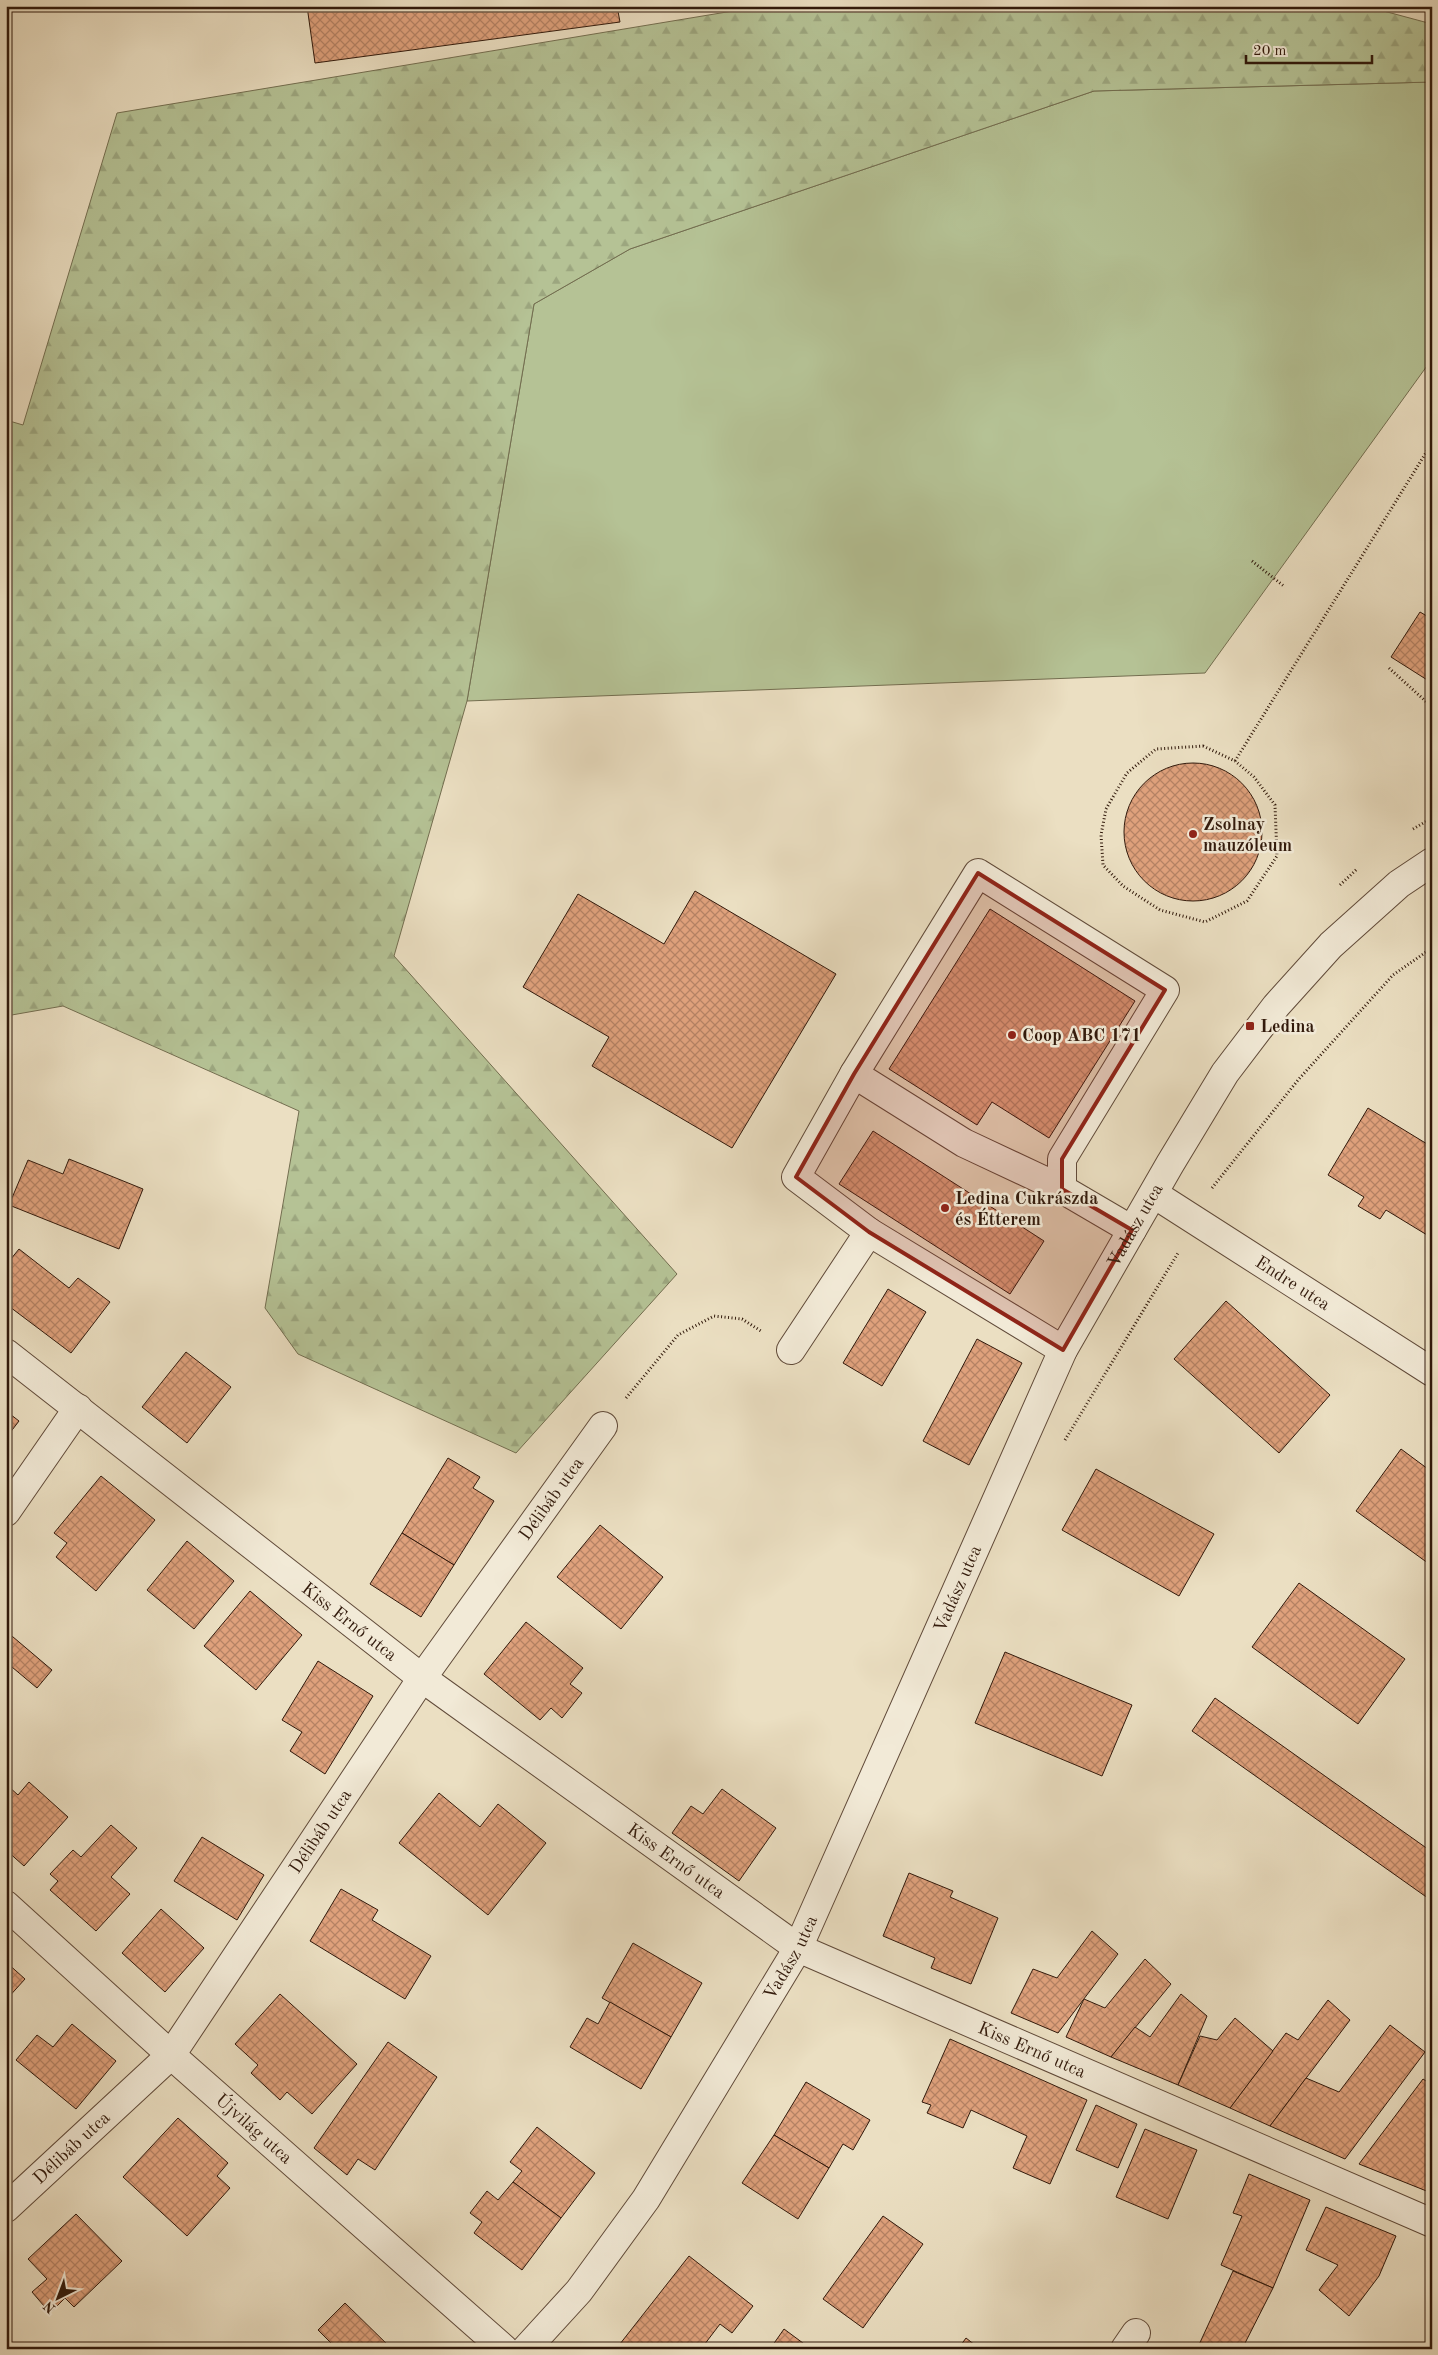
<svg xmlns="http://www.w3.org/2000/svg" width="1438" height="2355" font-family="'Old Standard TT',serif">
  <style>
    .grass { fill: #b5c295; stroke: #736e50 }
    .forest { fill: url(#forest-firs); stroke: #736e50 }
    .building { fill: url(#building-cross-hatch); stroke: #31190b }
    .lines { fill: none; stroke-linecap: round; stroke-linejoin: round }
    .minor-casing { stroke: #604a39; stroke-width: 30 }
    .tertiary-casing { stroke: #604a39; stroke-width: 30 }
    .path { stroke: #31190b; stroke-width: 3; stroke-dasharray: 1 2.5; stroke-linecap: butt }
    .minor { stroke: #f2ead7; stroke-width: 28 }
    .tertiary { stroke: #f2ead7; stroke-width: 28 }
    .marked { fill: #8f2418; fill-opacity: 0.2; stroke: #8f2418; stroke-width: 4; stroke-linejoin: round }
    .poi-dot { fill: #8f2418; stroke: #f2ead7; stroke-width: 2 }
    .labels { text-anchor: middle; stroke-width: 5; stroke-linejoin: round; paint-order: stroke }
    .poi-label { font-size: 18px; font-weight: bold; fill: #31190b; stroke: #f2ead7; text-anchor: start }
    .street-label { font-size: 18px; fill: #31190b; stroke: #f2ead7 }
  </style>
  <defs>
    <pattern id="forest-firs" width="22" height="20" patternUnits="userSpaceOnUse" patternTransform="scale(1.25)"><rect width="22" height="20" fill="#b5c295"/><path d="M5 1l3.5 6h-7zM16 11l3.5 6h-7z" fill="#9ca67f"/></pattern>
    <pattern id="building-cross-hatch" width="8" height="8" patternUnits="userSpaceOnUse" patternTransform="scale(1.25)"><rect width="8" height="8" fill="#dfa17c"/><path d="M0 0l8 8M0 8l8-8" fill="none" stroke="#b58264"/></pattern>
  </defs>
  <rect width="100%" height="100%" fill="#ebdfc2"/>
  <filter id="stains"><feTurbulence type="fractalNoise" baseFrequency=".004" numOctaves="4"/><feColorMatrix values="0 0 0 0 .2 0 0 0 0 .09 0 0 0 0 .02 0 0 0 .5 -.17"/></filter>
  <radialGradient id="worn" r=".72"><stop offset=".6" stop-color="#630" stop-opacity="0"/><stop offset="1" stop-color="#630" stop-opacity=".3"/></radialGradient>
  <polygon class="grass" points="1432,82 1432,359 1205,673 467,701 534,304 630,249 1094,91"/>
  <polygon class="forest" points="763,6 1365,6 1432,24 1432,82 1094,91 630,249 534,304 467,701 394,956 677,1274 516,1453 298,1354 265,1308 299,1111 63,1006 6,1016 6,420 23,425 117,113"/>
  <g class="building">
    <polygon points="307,6 617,6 620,22 315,63"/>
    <polygon points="1420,612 1432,619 1432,683 1391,657"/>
    <circle cx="1193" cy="832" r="69"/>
    <polygon points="695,891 836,974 732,1148 592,1066 609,1037 523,987 578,894 664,944"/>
    <polygon points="990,909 1135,1001 1049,1138 992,1102 977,1125 889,1069"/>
    <polygon points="1368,1108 1432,1147 1432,1238 1386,1210 1380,1219 1358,1206 1364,1197 1328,1175"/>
    <polygon points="873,1131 1044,1241 1010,1294 839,1184"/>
    <polygon points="69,1159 143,1189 119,1249 9,1205 28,1160 63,1174"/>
    <polygon points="19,1249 69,1288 78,1278 110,1302 71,1353 6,1304 6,1265"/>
    <polygon points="888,1289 926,1312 882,1386 843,1363"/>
    <polygon points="1226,1301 1330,1395 1279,1453 1174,1359"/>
    <polygon points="977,1339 1022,1363 969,1465 923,1441"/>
    <polygon points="186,1352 231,1387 187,1443 142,1407"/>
    <polygon points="6,1411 19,1421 6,1438"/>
    <polygon points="1401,1449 1432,1472 1432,1566 1356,1511"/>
    <polygon points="448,1458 480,1477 473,1488 494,1501 454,1565 402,1533"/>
    <polygon points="1096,1469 1214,1534 1179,1596 1062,1530"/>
    <polygon points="101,1476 155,1520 96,1591 56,1557 67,1543 54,1533"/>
    <polygon points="600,1525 663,1577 621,1629 557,1577"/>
    <polygon points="402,1533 454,1565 421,1617 370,1584"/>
    <polygon points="187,1541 234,1581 194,1629 147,1590"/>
    <polygon points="1299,1583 1405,1659 1358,1724 1252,1647"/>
    <polygon points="250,1591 302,1635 256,1690 204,1646"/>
    <polygon points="526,1622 583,1668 570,1684 582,1693 562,1718 551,1708 540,1720 484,1674"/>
    <polygon points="6,1631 52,1670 37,1688 6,1662"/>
    <polygon points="1005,1652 1132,1705 1102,1776 975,1723"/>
    <polygon points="318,1661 373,1696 325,1774 290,1751 302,1732 282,1720"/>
    <polygon points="1215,1698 1432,1852 1432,1901 1192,1731"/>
    <polygon points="29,1782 68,1817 24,1866 6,1850 6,1789 8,1786 18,1795"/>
    <polygon points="722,1789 776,1828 739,1881 672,1833 691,1806 703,1814"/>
    <polygon points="439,1793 480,1827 498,1804 546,1843 488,1915 399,1843"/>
    <polygon points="111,1825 137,1848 111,1877 130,1894 96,1931 50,1890 58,1881 50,1874 73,1850 81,1857"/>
    <polygon points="202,1837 264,1875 237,1920 174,1881"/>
    <polygon points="909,1873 953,1891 950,1897 998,1918 971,1984 931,1968 935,1958 883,1936"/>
    <polygon points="341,1889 378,1910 372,1920 431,1956 405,1999 310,1941"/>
    <polygon points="161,1909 204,1948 165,1992 122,1953"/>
    <polygon points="1092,1931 1118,1954 1058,2033 1011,2013 1033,1969 1057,1978"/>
    <polygon points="633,1943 702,1983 671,2037 602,1998"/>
    <polygon points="1145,1959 1171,1984 1111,2057 1066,2037 1084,1999 1105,2008"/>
    <polygon points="6,1962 25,1979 6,2000"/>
    <polygon points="280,1994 357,2064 312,2114 287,2092 280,2100 251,2073 258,2065 235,2044"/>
    <polygon points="1181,1994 1207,2016 1178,2085 1111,2057 1135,2027 1150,2037"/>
    <polygon points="1328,2000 1350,2020 1270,2126 1230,2108 1286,2033 1298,2040"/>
    <polygon points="610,2002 671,2037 641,2089 570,2047 587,2018 598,2024"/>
    <polygon points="1235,2018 1273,2051 1230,2108 1178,2085 1200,2036 1217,2040"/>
    <polygon points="72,2024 116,2061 76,2109 16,2060 37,2035 53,2047"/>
    <polygon points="1390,2025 1425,2052 1345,2159 1270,2126 1306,2078 1339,2092"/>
    <polygon points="950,2039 1087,2100 1050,2184 1013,2168 1027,2136 971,2110 963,2128 927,2113 931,2105 922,2102"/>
    <polygon points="388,2042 437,2077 375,2170 358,2159 347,2175 314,2148"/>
    <polygon points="1423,2079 1429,2083 1432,2079 1432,2188 1429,2192 1359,2164"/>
    <polygon points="806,2082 870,2120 853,2150 843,2144 829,2168 774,2135"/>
    <polygon points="1096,2105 1137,2124 1118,2168 1076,2150"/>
    <polygon points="178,2118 228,2163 217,2176 230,2188 187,2236 123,2177"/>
    <polygon points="537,2127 595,2173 561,2218 513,2182 522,2171 510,2162"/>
    <polygon points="1145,2129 1197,2150 1168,2219 1116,2197"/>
    <polygon points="774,2135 829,2168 798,2219 742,2183"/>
    <polygon points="1249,2174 1310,2200 1273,2288 1221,2265 1242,2216 1233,2213"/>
    <polygon points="513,2182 561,2218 522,2270 474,2233 482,2222 470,2213 487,2191 498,2200"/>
    <polygon points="1326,2207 1396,2236 1379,2276 1349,2316 1319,2290 1338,2265 1306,2250"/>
    <polygon points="76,2214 122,2261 74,2307 65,2298 50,2313 32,2292 47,2279 28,2259"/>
    <polygon points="883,2216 923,2244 863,2328 823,2299"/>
    <polygon points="689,2256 753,2306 732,2333 720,2324 701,2349 616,2349"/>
    <polygon points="1233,2271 1273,2288 1242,2349 1197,2349"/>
    <polygon points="345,2303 392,2349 337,2349 318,2330"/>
    <polygon points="784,2329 811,2349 770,2349"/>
    <polygon points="966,2338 980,2349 958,2349"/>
  </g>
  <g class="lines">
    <g class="minor-casing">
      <g id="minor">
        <polyline points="1062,1189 964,1143 854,1074 978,873 1165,990 1062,1159 1062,1189 1132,1230"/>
        <path id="s1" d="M1154,1194L1432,1372"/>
        <polyline points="869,1232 1063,1350"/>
        <polyline points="791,1350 869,1232 796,1177 854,1074"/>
        <path id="s2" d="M6,1353L422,1678L798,1948L1432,2223"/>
        <polyline points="6,1512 78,1408"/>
        <path id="s3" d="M6,1905L171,2055L504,2349"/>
        <path id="s4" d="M6,2208L171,2055L422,1678L603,1426"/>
        <polyline points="1125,2349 1136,2333"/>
      </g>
    </g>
    <g class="tertiary-casing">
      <g id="tertiary">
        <path id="s5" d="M526,2349L579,2291L646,2199L798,1948L1063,1350L1170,1164L1225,1073L1276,1006L1331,945L1399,884L1432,862"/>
      </g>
    </g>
    <g class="path">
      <polyline points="1252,561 1285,587"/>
      <polyline points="1389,668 1432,707"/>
      <polygon points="1203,746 1235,761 1254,777 1275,805 1277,856 1247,901 1205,922 1160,910 1123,886 1103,865 1101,835 1106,809 1127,773 1156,749"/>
      <polyline points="1235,761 1432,443"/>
      <polyline points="1413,829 1432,818"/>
      <polyline points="1340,885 1357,869"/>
      <polyline points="1212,1188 1298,1080 1393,975 1432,948"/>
      <polyline points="626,1398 678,1335 714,1316 742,1319 761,1331"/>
      <polyline points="1065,1440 1178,1253"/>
    </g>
    <use href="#minor" class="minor"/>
    <use href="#tertiary" class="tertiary"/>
  </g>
  <path class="marked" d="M978,873L1165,990L1062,1159V1189L1132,1230L1063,1350L869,1232L796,1177L854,1074Z"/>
  <g class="poi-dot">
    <circle cx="1193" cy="834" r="5"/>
    <rect x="1245" y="1021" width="10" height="10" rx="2.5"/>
    <circle cx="1012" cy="1035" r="5"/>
    <circle cx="945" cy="1208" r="5"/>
  </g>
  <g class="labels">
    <g class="poi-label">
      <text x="1203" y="830">Zsolnay<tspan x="1203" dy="21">mauzóleum</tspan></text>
      <text x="1260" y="1032">Ledina</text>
      <text x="1022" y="1041">Coop ABC 171</text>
      <text x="955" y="1204">Ledina Cukrászda<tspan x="955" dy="21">és Étterem</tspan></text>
    </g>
    <g class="street-label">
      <text dy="6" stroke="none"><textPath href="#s5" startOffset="1284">Vadász utca</textPath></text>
      <text dy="6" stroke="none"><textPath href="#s1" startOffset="165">Endre utca</textPath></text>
      <text dy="6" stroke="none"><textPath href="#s4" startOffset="899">Délibáb utca</textPath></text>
      <text dy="6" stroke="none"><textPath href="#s5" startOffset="879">Vadász utca</textPath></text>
      <text dy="6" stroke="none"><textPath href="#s2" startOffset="436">Kiss Ernő utca</textPath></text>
      <text dy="6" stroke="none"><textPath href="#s4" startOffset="494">Délibáb utca</textPath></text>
      <text dy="6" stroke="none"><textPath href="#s2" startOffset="841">Kiss Ernő utca</textPath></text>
      <text dy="6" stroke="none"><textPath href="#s5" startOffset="474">Vadász utca</textPath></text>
      <text dy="6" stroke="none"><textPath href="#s2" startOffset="1246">Kiss Ernő utca</textPath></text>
      <text dy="6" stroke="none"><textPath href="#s3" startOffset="334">Újvilág utca</textPath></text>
      <text dy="6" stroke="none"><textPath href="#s4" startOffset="89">Délibáb utca</textPath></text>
    </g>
  </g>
  <rect width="1438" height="2355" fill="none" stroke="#ebdfc2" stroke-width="25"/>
  <rect x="8" y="8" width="1423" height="2340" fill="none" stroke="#31190b" stroke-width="2.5"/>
  <rect x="12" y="12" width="1413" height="2330" fill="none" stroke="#31190b"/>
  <g transform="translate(58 2298) rotate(222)" stroke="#f2ead7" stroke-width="4" paint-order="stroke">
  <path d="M0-4L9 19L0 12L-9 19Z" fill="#31190b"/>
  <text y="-8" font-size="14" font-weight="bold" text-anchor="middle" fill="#31190b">N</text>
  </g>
  <path d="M1246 55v8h126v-8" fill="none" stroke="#31190b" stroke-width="2.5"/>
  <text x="1253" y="55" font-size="15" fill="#31190b" stroke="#f2ead7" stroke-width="4" paint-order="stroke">20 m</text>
  <rect width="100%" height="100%" filter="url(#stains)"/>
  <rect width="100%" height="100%" fill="url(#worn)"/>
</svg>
